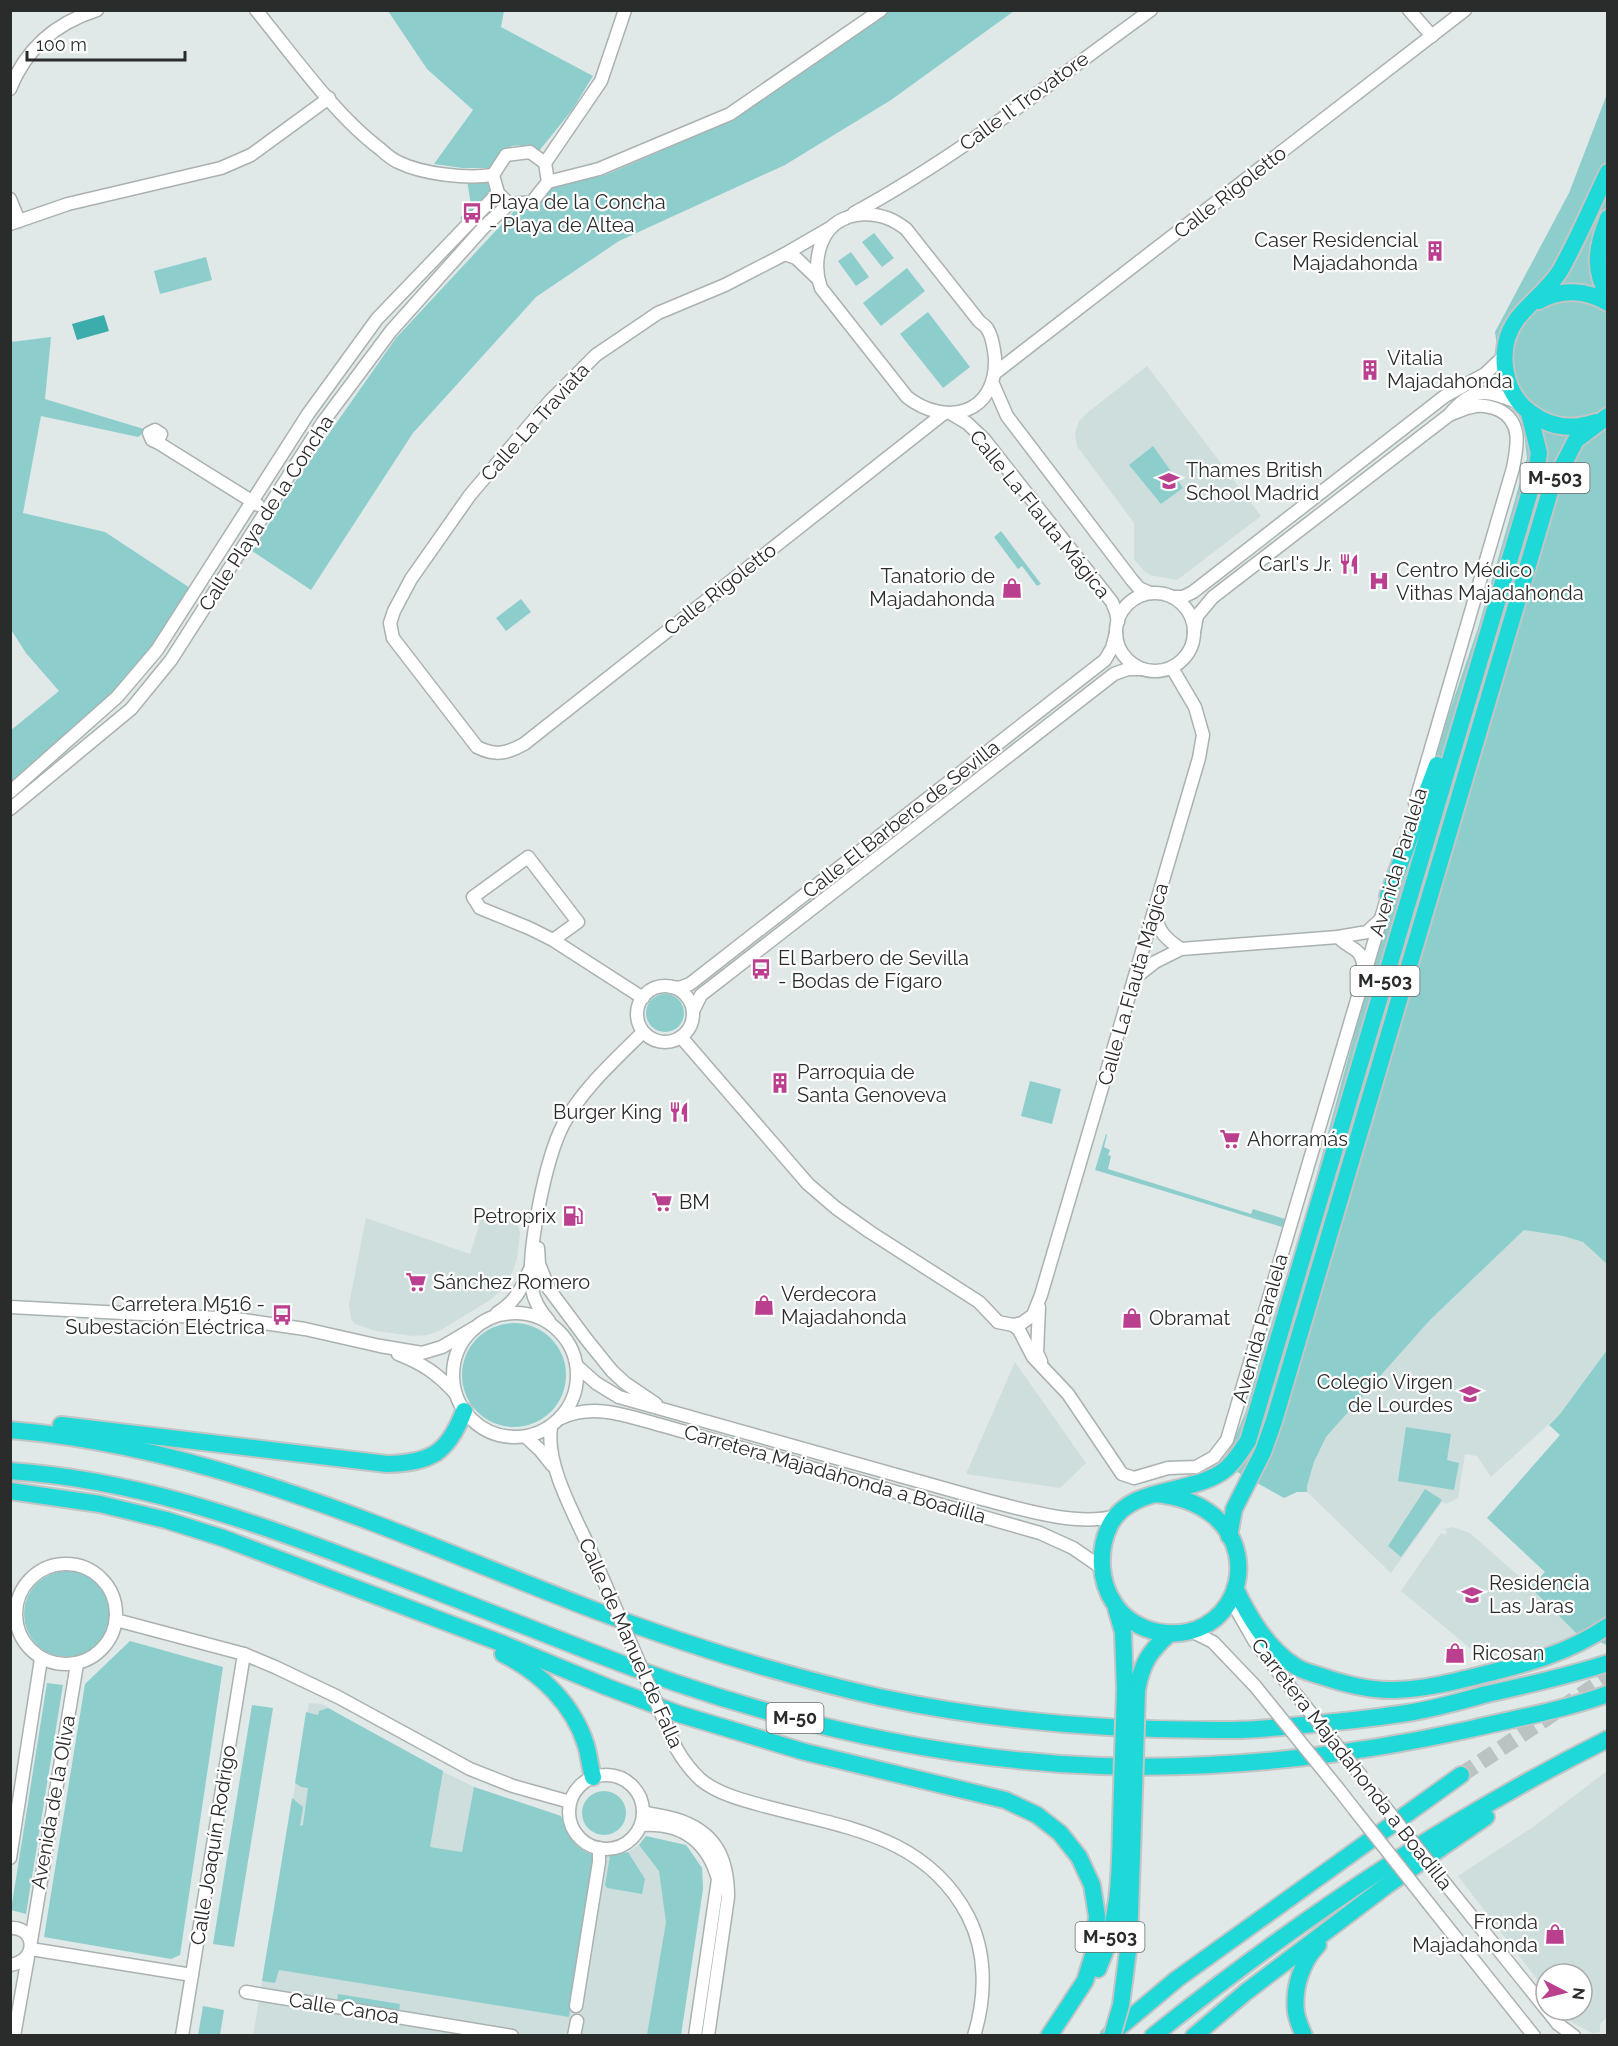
<svg xmlns="http://www.w3.org/2000/svg" width="1618" height="2046" font-family="Raleway,sans-serif">
  <style>
    .built { fill: #cededd }
    .green { fill: #8dcecd }
    .water { fill: #3cadac }
    .lines { fill: none; stroke-linecap: round; stroke-linejoin: round }
    .highway-tunnel { stroke: #bbc2c2; stroke-width: 16; stroke-dasharray: 16 8; stroke-linecap: butt }
    .minor-casing { stroke: #aab1b1; stroke-width: 15 }
    .highway-casing { stroke: #c3c4c4; stroke-width: 20 }
    .minor { stroke: #fff; stroke-width: 12 }
    .highway { stroke: #1fd8d8; stroke-width: 16 }
    .minor-bridge-casing { stroke: #aab1b1; stroke-width: 15; stroke-linecap: butt }
    .highway-bridge-casing { stroke: #c3c4c4; stroke-width: 20; stroke-linecap: butt }
    .minor-bridge { stroke: #fff; stroke-width: 12 }
    .highway-bridge { stroke: #1fd8d8; stroke-width: 16 }
    .labels { text-anchor: middle; stroke-width: 4.5; stroke-linejoin: round; paint-order: stroke }
    .shield { fill: #fff; stroke: #696b6b; stroke-width: 1.5 }
    .shield-label { font-size: 18px; font-weight: bold; fill: #292c2b }
    .street-label { font-size: 20px; fill: #292c2b; stroke: #fff }
    .poi-label { font-size: 20px; fill: #292c2b; stroke: #fff; text-anchor: start }
  </style>
  <rect width="100%" height="100%" fill="#e0e8e8"/>
  <g class="built">
    <polygon points="1147,366 1261,516 1177,580 1150,575 1143,570 1134,559 1134,523 1077,446 1075,434 1079,421 1087,413"/>
    <polygon points="482,1215 502,1222 507,1219 516,1219 520,1233 517,1259 512,1273 504,1288 490,1300 441,1330 427,1335 413,1336 376,1331 355,1324 351,1319 349,1304 366,1218 470,1254"/>
    <polygon points="1524,1230 1563,1236 1583,1242 1607,1264 1607,1350 1560,1414 1491,1477 1477,1456 1465,1454 1458,1498 1446,1504 1442,1502 1391,1573 1307,1492 1307,1486 1314,1462 1326,1437 1430,1320"/>
    <polygon points="1015,1362 1086,1463 1060,1488 966,1474"/>
    <polygon points="1453,1527 1470,1533 1520,1577 1576,1633 1556,1643 1487,1662 1401,1591 1441,1533 1445,1535 1447,1532 1444,1529"/>
    <polygon points="309,1703 322,1704 406,1753 474,1787 561,1816 570,1838 579,1848 591,1854 610,1856 628,1852 639,1845 646,1836 686,1845 702,1868 703,1889 681,2035 253,2036"/>
    <polygon points="1607,1771 1607,2017 1600,2024 1600,2032 1592,2033 1571,2022 1561,2010 1582,2010 1582,1974 1546,1974 1546,1991 1458,1876 1533,1827"/>
  </g>
  <g class="green">
    <path d="M388,11H504L501,27L593,76L572,110L539,151C511,140 505,145 490,168H462L434,164L473,110L427,69Z"/>
    <polygon points="887,11 1014,11 891,100 785,165 619,241 536,297 413,433 311,590 252,551 297,479 396,338 515,210 535,208 551,187 605,175 689,139 767,97"/>
    <polygon points="1607,94 1607,1264 1583,1242 1563,1236 1524,1230 1430,1320 1326,1437 1314,1462 1307,1486 1307,1492 1297,1492 1284,1498 1221,1463 1232,1445 1246,1411 1260,1360 1307,1211 1368,984 1449,713 1478,628 1527,458 1523,424 1502,386 1495,332 1569,193"/>
    <polygon points="491,179 495,193 464,223 460,218 471,205 467,180"/>
    <polygon points="874,233 894,258 882,267 862,242"/>
    <polygon points="851,252 869,277 856,286 838,261"/>
    <polygon points="206,257 212,280 160,294 154,271"/>
    <polygon points="907,268 925,291 881,326 863,303"/>
    <polygon points="928,312 970,367 943,388 900,334"/>
    <polygon points="51,337 45,399 147,430 138,437 41,416 23,513 105,532 190,588 149,653 112,693 11,782 10,731 59,691 26,653 10,628 11,342"/>
    <polygon points="1153,446 1183,488 1161,504 1129,465"/>
    <polygon points="1001,531 1041,584 1037,586 1022,566 1018,569 994,537"/>
    <polygon points="521,599 531,612 506,631 496,618"/>
    <circle cx="665" cy="1013" r="19"/>
    <polygon points="1030,1081 1061,1089 1052,1124 1021,1116"/>
    <polygon points="1106,1134 1107,1135 1104,1147 1110,1150 1108,1155 1111,1156 1108,1169 1251,1214 1253,1209 1285,1219 1282,1227 1095,1170"/>
    <circle cx="514" cy="1375" r="52"/>
    <polygon points="1607,1350 1607,1645 1576,1633 1530,1587 1545,1572 1487,1518 1560,1435 1549,1425 1560,1414"/>
    <polygon points="1406,1427 1451,1434 1447,1460 1459,1463 1454,1490 1398,1481"/>
    <polygon points="1425,1489 1442,1500 1401,1557 1388,1546"/>
    <circle cx="67" cy="1614" r="43"/>
    <polygon points="130,1641 223,1667 180,1955 171,1959 44,1937 85,1684"/>
    <polygon points="47,1683 63,1685 26,1914 11,1910"/>
    <polygon points="252,1705 273,1708 234,1947 213,1944"/>
    <path d="M328,1708L443,1771L430,1847L462,1852L474,1787L561,1816C568,1834 575,1851 595,1855L569,2017L279,1970L275,1983L262,1981L292,1798L303,1807L300,1826L303,1825L308,1788L301,1787L295,1783L306,1712L318,1715L319,1711Z"/>
    <circle cx="604" cy="1813" r="22"/>
    <polygon points="646,1836 686,1845 702,1868 703,1889 681,2035 647,2035 666,1922 659,1871 639,1845"/>
    <polygon points="628,1852 645,1879 642,1894 607,1888 605,1885 610,1856"/>
    <polygon points="338,1994 400,2004 399,2011 337,2002"/>
    <polygon points="203,2006 224,2010 220,2035 198,2035"/>
  </g>
  <polygon class="water" points="104,315 109,331 77,340 72,324"/>
  <g class="lines">
    <polyline class="highway-tunnel" points="1461,1775 1608,1677"/>
    <g class="minor-casing">
      <g id="minor">
        <path d="M256,10C292,54 335,115 379,148C385,153 391,159 398,162C422,174 466,179 493,175"/>
        <polyline points="1409,10 1432,36"/>
        <path d="M10,89C26,48 56,23 97,10"/>
        <polygon points="530,152 545,163 548,182 532,202 509,204 498,193 493,175 506,155"/>
        <polyline points="545,163 601,81 625,10"/>
        <polyline points="548,182 599,169 730,114 881,10"/>
        <polyline points="10,199 19,221"/>
        <path d="M854,213C959,156 1054,80 1151,10"/>
        <path d="M865,214C883,215 893,219 906,229L979,321C981,323 984,325 986,327C992,334 994,349 995,358C997,413 947,428 907,397L821,288C812,263 819,228 846,218C852,215 859,215 865,214Z"/>
        <polyline points="10,224 68,204 221,168 251,155 329,98"/>
        <path d="M830,228L785,254L725,285L658,313L596,355L550,401L470,495L411,579L394,611L390,623L393,638L477,747C495,756 506,754 524,744L943,414"/>
        <polyline points="785,254 796,258 817,278"/>
        <polyline points="995,373 1465,10"/>
        <polyline points="993,384 1007,416 1132,580 1139,588 1150,593"/>
        <polyline points="952,414 967,423 984,439 1112,602 1116,612 1118,622"/>
        <polygon points="155,430 161,434 157,442 152,440 149,433"/>
        <polyline points="157,442 258,505"/>
        <circle cx="1155" cy="632" r="39"/>
        <polyline points="1173,597 1183,597 1193,592 1445,396 1485,374 1504,356"/>
        <path d="M1194,632L1197,616L1213,597L1449,415C1474,386 1486,390 1519,403"/>
        <polyline points="10,792 117,697 157,650 308,414 377,319 498,193"/>
        <path d="M1415,803L1513,468C1517,447 1523,422 1499,410C1492,407 1484,405 1476,406C1467,407 1457,412 1449,415"/>
        <polyline points="10,809 131,709 171,660 323,422 391,331 484,227 509,204"/>
        <path d="M1156,913C1157,931 1166,939 1181,949"/>
        <path d="M1338,937C1352,952 1362,945 1364,971"/>
        <polyline points="553,940 578,922 528,857 473,897 480,908 529,928 553,940 643,998"/>
        <polyline points="1136,977 1155,962 1181,949 1338,937 1367,932 1380,920"/>
        <circle cx="665" cy="1014" r="28"/>
        <polyline points="671,987 679,988 690,984 1105,660 1112,648 1116,633"/>
        <polyline points="693,1011 701,995 1114,674 1128,669 1142,669"/>
        <polyline points="681,1037 808,1184 836,1208 870,1232 979,1302 998,1322 1013,1325 1022,1323 1033,1315 1041,1295 1199,758 1203,735 1195,707 1172,668"/>
        <polyline points="538,1248 539,1264 549,1289 587,1340 612,1371 625,1383 656,1404"/>
        <polyline points="10,1307 236,1319 305,1329 380,1346 422,1353 442,1347 474,1328"/>
        <polyline points="1039,1307 1037,1353 1041,1361"/>
        <circle cx="515" cy="1375" r="62"/>
        <path d="M497,1313C515,1302 521,1290 529,1271"/>
        <path d="M549,1321C540,1311 534,1302 532,1289C526,1253 546,1158 563,1125C583,1088 614,1061 643,1032"/>
        <polyline points="1013,1325 1019,1330 1033,1357 1068,1394 1122,1474 1134,1478 1168,1468 1196,1467 1214,1457 1227,1440 1390,888"/>
        <path d="M398,1354C423,1364 437,1373 455,1393"/>
        <path d="M577,1366L596,1383L619,1397L982,1499C1021,1509 1077,1527 1116,1516"/>
        <path d="M561,1418C596,1402 629,1417 664,1426L1040,1533L1073,1548L1102,1568"/>
        <path d="M551,1427C545,1466 577,1519 593,1556"/>
        <polyline points="526,1437 540,1450 552,1465"/>
        <circle cx="66" cy="1614" r="50"/>
        <polyline points="1231,1600 1255,1642 1286,1682"/>
        <polyline points="116,1620 244,1654 275,1667 338,1697 470,1769 513,1786 570,1802"/>
        <polyline points="1193,1632 1213,1642 1255,1686"/>
        <path d="M676,1748C683,1760 691,1771 701,1780C720,1795 746,1801 768,1807C847,1828 926,1836 968,1916C987,1953 986,1997 974,2036"/>
        <circle cx="606" cy="1812" r="37"/>
        <polyline points="1340,1791 1354,1809"/>
        <path d="M643,1812C654,1815 665,1816 675,1819C715,1831 728,1857 728,1897L708,2036"/>
        <path d="M641,1825C681,1822 707,1840 718,1879L695,2036"/>
        <polyline points="10,1858 41,1659"/>
        <polyline points="1448,1887 1546,2009"/>
        <polyline points="1429,1904 1534,2036"/>
        <path d="M10,1928C36,1926 39,1961 10,1965"/>
        <polyline points="31,1941 77,1664"/>
        <polyline points="31,1949 192,1975"/>
        <polyline points="246,1992 512,2036"/>
        <polyline points="576,2006 599,1862 599,1848"/>
        <polyline points="1547,2010 1558,2024 1574,2036"/>
        <polyline points="14,2036 28,1957"/>
        <polyline points="182,2036 244,1654"/>
        <polyline points="574,2036 577,2021"/>
      </g>
    </g>
    <g class="highway-casing">
      <g id="highway">
        <path d="M1608,218C1597,246 1592,268 1608,295"/>
        <path d="M1539,301C1561,288 1587,290 1608,303"/>
        <path d="M1596,422C1573,430 1551,428 1531,413C1502,393 1496,347 1517,319C1530,302 1548,290 1560,271C1578,239 1592,205 1608,172"/>
        <polyline points="1388,896 1437,765"/>
        <path d="M61,1425L387,1464C431,1463 448,1453 464,1411"/>
        <path d="M10,1430C216,1447 404,1537 594,1610C687,1645 782,1675 879,1697C995,1722 1116,1731 1233,1730C1253,1730 1272,1728 1291,1726C1330,1723 1368,1719 1407,1713C1434,1709 1461,1701 1487,1694C1528,1685 1568,1676 1608,1663"/>
        <path d="M10,1471C130,1479 244,1518 354,1560C432,1589 509,1620 586,1650C749,1714 925,1760 1101,1766C1226,1770 1350,1756 1471,1729C1517,1718 1563,1710 1608,1694"/>
        <polyline points="10,1491 100,1504 166,1520 223,1538 501,1643 607,1687 679,1714 805,1752 1005,1800 1037,1815 1060,1833 1079,1857 1092,1885 1097,1916 1094,1952 1085,1981 1049,2036"/>
        <path d="M1156,1494C1177,1496 1197,1502 1214,1516C1265,1560 1231,1645 1158,1632C1141,1629 1123,1618 1114,1603C1099,1581 1098,1549 1110,1525C1131,1485 1188,1495 1222,1472C1233,1465 1240,1452 1248,1441L1536,471L1539,453L1529,413"/>
        <polyline points="1229,1536 1234,1509 1263,1452 1274,1421 1551,488 1576,440 1608,416"/>
        <path d="M1235,1588C1249,1617 1267,1648 1295,1666C1302,1671 1312,1673 1321,1676C1344,1684 1372,1691 1396,1690C1425,1689 1453,1682 1481,1675C1526,1664 1569,1653 1608,1626"/>
        <polyline points="1116,1608 1123,1632 1125,1689"/>
        <path d="M503,1654C541,1673 573,1704 586,1745C589,1755 590,1767 593,1777"/>
        <path d="M1137,1690C1142,1663 1149,1652 1169,1634"/>
        <polyline points="1129,1943 1133,1824"/>
        <path d="M1098,1969C1120,1919 1120,1876 1121,1823"/>
        <polyline points="1109,2036 1177,1979 1461,1775"/>
        <path d="M1153,2036C1294,1923 1446,1820 1608,1739"/>
        <polyline points="1194,2036 1246,1992 1386,1886 1486,1817"/>
        <path d="M1304,2036C1301,2028 1297,2020 1296,2012C1293,1988 1302,1961 1318,1945"/>
      </g>
    </g>
    <use href="#minor" class="minor"/>
    <use href="#highway" class="highway"/>
    <g class="minor-bridge-casing">
      <g id="minor-bridge">
        <polyline points="593,1556 676,1748"/>
        <polyline points="1286,1682 1362,1777"/>
        <polyline points="1255,1686 1340,1791"/>
        <polyline points="1373,1792 1448,1887"/>
        <polyline points="1354,1809 1429,1904"/>
      </g>
    </g>
    <g class="highway-bridge-casing">
      <g id="highway-bridge">
        <polyline points="1121,1823 1125,1689"/>
        <polyline points="1133,1824 1137,1690"/>
        <polyline points="1112,2036 1121,2005 1129,1943"/>
      </g>
    </g>
    <use href="#minor-bridge" class="minor-bridge"/>
    <use href="#highway-bridge" class="highway-bridge"/>
  </g>
  <defs>
    <g id="bus-bare" transform="scale(1.62)"><path d="M-5-6H5V4H4V6H2V4H-2V6H-4V4H-5ZM-3.5-4V0h7V-4ZM-3.5 1.2v1.5H-2V1.2ZM2 1.2v1.5H3.5V1.2Z" fill="#ba3f8f" stroke="#fff" stroke-width="2.5" paint-order="stroke"/></g>
    <g id="building-bare" transform="scale(1.62)"><path d="M-4-6H4V6H1V3H-1V6H-4ZM-2.5-4.3h1.7v1.8h-1.7ZM.8-4.3h1.7v1.8H.8ZM-2.5-1h1.7V.8h-1.7ZM.8-1h1.7V.8H.8Z" fill="#ba3f8f" stroke="#fff" stroke-width="2.5" paint-order="stroke"/></g>
    <g id="school-bare" transform="scale(1.62)"><path d="M0-5L7-2L0 1L-7-2ZM-4 1L0 2.5L4 1V4Q0 6-4 4Z" fill="#ba3f8f" stroke="#fff" stroke-width="2.5" paint-order="stroke"/></g>
    <g id="restaurant-bare" transform="scale(1.62)"><path d="M-5-6h1v4h1v-4h1v4h1v-4h1v5L-1.5 .5V6h-2V.5L-5-1ZM5-6V6H3V1.5H1.5Q1.5-4 5-6Z" fill="#ba3f8f" stroke="#fff" stroke-width="2.5" paint-order="stroke"/></g>
    <g id="hospital-bare" transform="scale(1.62)"><path d="M-5-5h3v3.5h4V-5h3V5h-3V1.5h-4V5h-3Z" fill="#ba3f8f" stroke="#fff" stroke-width="2.5" paint-order="stroke"/></g>
    <g id="shop-bare" transform="scale(1.62)"><path d="M-5-2.5h2.3a2.7 3.5 0 0 1 5.4 0H5L5.5 6h-11ZM-1.5-2.5h3a1.5 2.3 0 0 0-3 0Z" fill="#ba3f8f" stroke="#fff" stroke-width="2.5" paint-order="stroke"/></g>
    <g id="supermarket-bare" transform="scale(1.62)"><path d="M-6-5.5h2.5l.6 2H6L4.5 2H-2.5L-4.4-4H-6ZM-1.5 3.2a1.3 1.3 0 1 0 .1 0ZM3 3.2a1.3 1.3 0 1 0 .1 0Z" fill="#ba3f8f" stroke="#fff" stroke-width="2.5" paint-order="stroke"/></g>
    <g id="fuel-bare" transform="scale(1.62)"><path d="M-5.5-6h7V0h2V4h1.3V-2.5L3-4.5l.8-.8L6-3V5H2.5V1h-1V6h-7ZM-4.2-4.7v3.2H.2V-4.7Z" fill="#ba3f8f" stroke="#fff" stroke-width="2.5" paint-order="stroke"/></g>
  </defs>
  <g fill-rule="evenodd">
    <use href="#bus-bare" x="472" y="213"/>
    <use href="#building-bare" x="1435" y="251"/>
    <use href="#building-bare" x="1370" y="370"/>
    <use href="#school-bare" x="1169" y="481"/>
    <use href="#restaurant-bare" x="1349" y="564"/>
    <use href="#hospital-bare" x="1379" y="581"/>
    <use href="#shop-bare" x="1012" y="588"/>
    <use href="#bus-bare" x="761" y="969"/>
    <use href="#building-bare" x="780" y="1083"/>
    <use href="#restaurant-bare" x="679" y="1112"/>
    <use href="#supermarket-bare" x="1230" y="1139"/>
    <use href="#supermarket-bare" x="662" y="1202"/>
    <use href="#fuel-bare" x="573" y="1216"/>
    <use href="#supermarket-bare" x="416" y="1282"/>
    <use href="#shop-bare" x="764" y="1305"/>
    <use href="#bus-bare" x="282" y="1315"/>
    <use href="#shop-bare" x="1132" y="1318"/>
    <use href="#school-bare" x="1470" y="1394"/>
    <use href="#school-bare" x="1472" y="1595"/>
    <use href="#shop-bare" x="1455" y="1653"/>
    <use href="#shop-bare" x="1555" y="1934"/>
  </g>
  <g class="labels">
    <g class="shield">
      <rect x="1520.5" y="463" width="69" height="30" rx="4.5"/>
      <rect x="1350.5" y="966" width="69" height="30" rx="4.5"/>
      <rect x="766.5" y="1703" width="57" height="30" rx="4.5"/>
      <rect x="1075.5" y="1922" width="69" height="30" rx="4.5"/>
    </g>
    <g class="shield-label">
      <text x="1555" y="484">M-503</text>
      <text x="1385" y="987">M-503</text>
      <text x="795" y="1724">M-50</text>
      <text x="1110" y="1943">M-503</text>
    </g>
    <g class="street-label">
      <text transform="translate(1024 101) rotate(-36)" y="7">Calle Il Trovatore</text>
      <text transform="translate(1230 192) rotate(-38)" y="7">Calle Rigoletto</text>
      <text transform="translate(535 422) rotate(-48)" y="7">Calle La Traviata</text>
      <text transform="translate(266 513) rotate(-57)" y="7">Calle Playa de la Concha</text>
      <text transform="translate(1040 514) rotate(51)" y="7">Calle La Flauta Mágica</text>
      <text transform="translate(720 589) rotate(-38)" y="7">Calle Rigoletto</text>
      <text transform="translate(901 819) rotate(-38)" y="7">Calle El Barbero de Sevilla</text>
      <text transform="translate(1398 862) rotate(-73)" y="7">Avenida Paralela</text>
      <text transform="translate(1133 984) rotate(-74)" y="7">Calle La Flauta Mágica</text>
      <text transform="translate(1260 1328) rotate(-74)" y="7">Avenida Paralela</text>
      <text transform="translate(835 1474) rotate(16)" y="7">Carretera Majadahonda a Boadilla</text>
      <text transform="translate(631 1643) rotate(66)" y="7">Calle de Manuel de Falla</text>
      <text transform="translate(1352 1764) rotate(52)" y="7">Carretera Majadahonda a Boadilla</text>
      <text transform="translate(53 1802) rotate(-80)" y="7">Avenida de la Oliva</text>
      <text transform="translate(213 1845) rotate(-81)" y="7">Calle Joaquín Rodrigo</text>
      <text transform="translate(344 2008) rotate(9)" y="7">Calle Canoa</text>
    </g>
    <g class="poi-label">
      <text x="489" y="209">Playa de la Concha<tspan x="489" dy="23">- Playa de Altea</tspan></text>
      <text x="1418" y="247" text-anchor="end">Caser Residencial<tspan x="1418" dy="23">Majadahonda</tspan></text>
      <text x="1387" y="365">Vitalia<tspan x="1387" dy="23">Majadahonda</tspan></text>
      <text x="1186" y="477">Thames British<tspan x="1186" dy="23">School Madrid</tspan></text>
      <text x="1332" y="571" text-anchor="end">Carl's Jr.</text>
      <text x="1396" y="577">Centro Médico<tspan x="1396" dy="23">Vithas Majadahonda</tspan></text>
      <text x="995" y="583" text-anchor="end">Tanatorio de<tspan x="995" dy="23">Majadahonda</tspan></text>
      <text x="778" y="965">El Barbero de Sevilla<tspan x="778" dy="23">- Bodas de Fígaro</tspan></text>
      <text x="797" y="1079">Parroquia de<tspan x="797" dy="23">Santa Genoveva</tspan></text>
      <text x="662" y="1119" text-anchor="end">Burger King</text>
      <text x="1247" y="1146">Ahorramás</text>
      <text x="679" y="1209">BM</text>
      <text x="556" y="1223" text-anchor="end">Petroprix</text>
      <text x="433" y="1289">Sánchez Romero</text>
      <text x="781" y="1301">Verdecora<tspan x="781" dy="23">Majadahonda</tspan></text>
      <text x="265" y="1311" text-anchor="end">Carretera M516 -<tspan x="265" dy="23">Subestación Eléctrica</tspan></text>
      <text x="1149" y="1325">Obramat</text>
      <text x="1453" y="1389" text-anchor="end">Colegio Virgen<tspan x="1453" dy="23">de Lourdes</tspan></text>
      <text x="1489" y="1590">Residencia<tspan x="1489" dy="23">Las Jaras</tspan></text>
      <text x="1472" y="1660">Ricosan</text>
      <text x="1538" y="1929" text-anchor="end">Fronda<tspan x="1538" dy="23">Majadahonda</tspan></text>
    </g>
  </g>
  <rect width="1618" height="2046" fill="none" stroke="#292c2b" stroke-width="24"/>
  <g transform="translate(1564 1992) rotate(97)"><circle r="28" fill="#ffffff" stroke="#a9abaa" stroke-width="1.5"/>
  <path d="M0-4.5L10 22L0 15L-10 22Z" fill="#ba3f8f"/>
  <text y="-9" font-size="16" font-weight="bold" text-anchor="middle" fill="#292c2b">N</text>
  </g>
  <path d="M27 51v9h158v-9" fill="none" stroke="#292c2b" stroke-width="3"/>
  <text x="36" y="51" font-size="18" fill="#292c2b" stroke="#ffffff" stroke-width="4.5" paint-order="stroke">100 m</text>
</svg>
